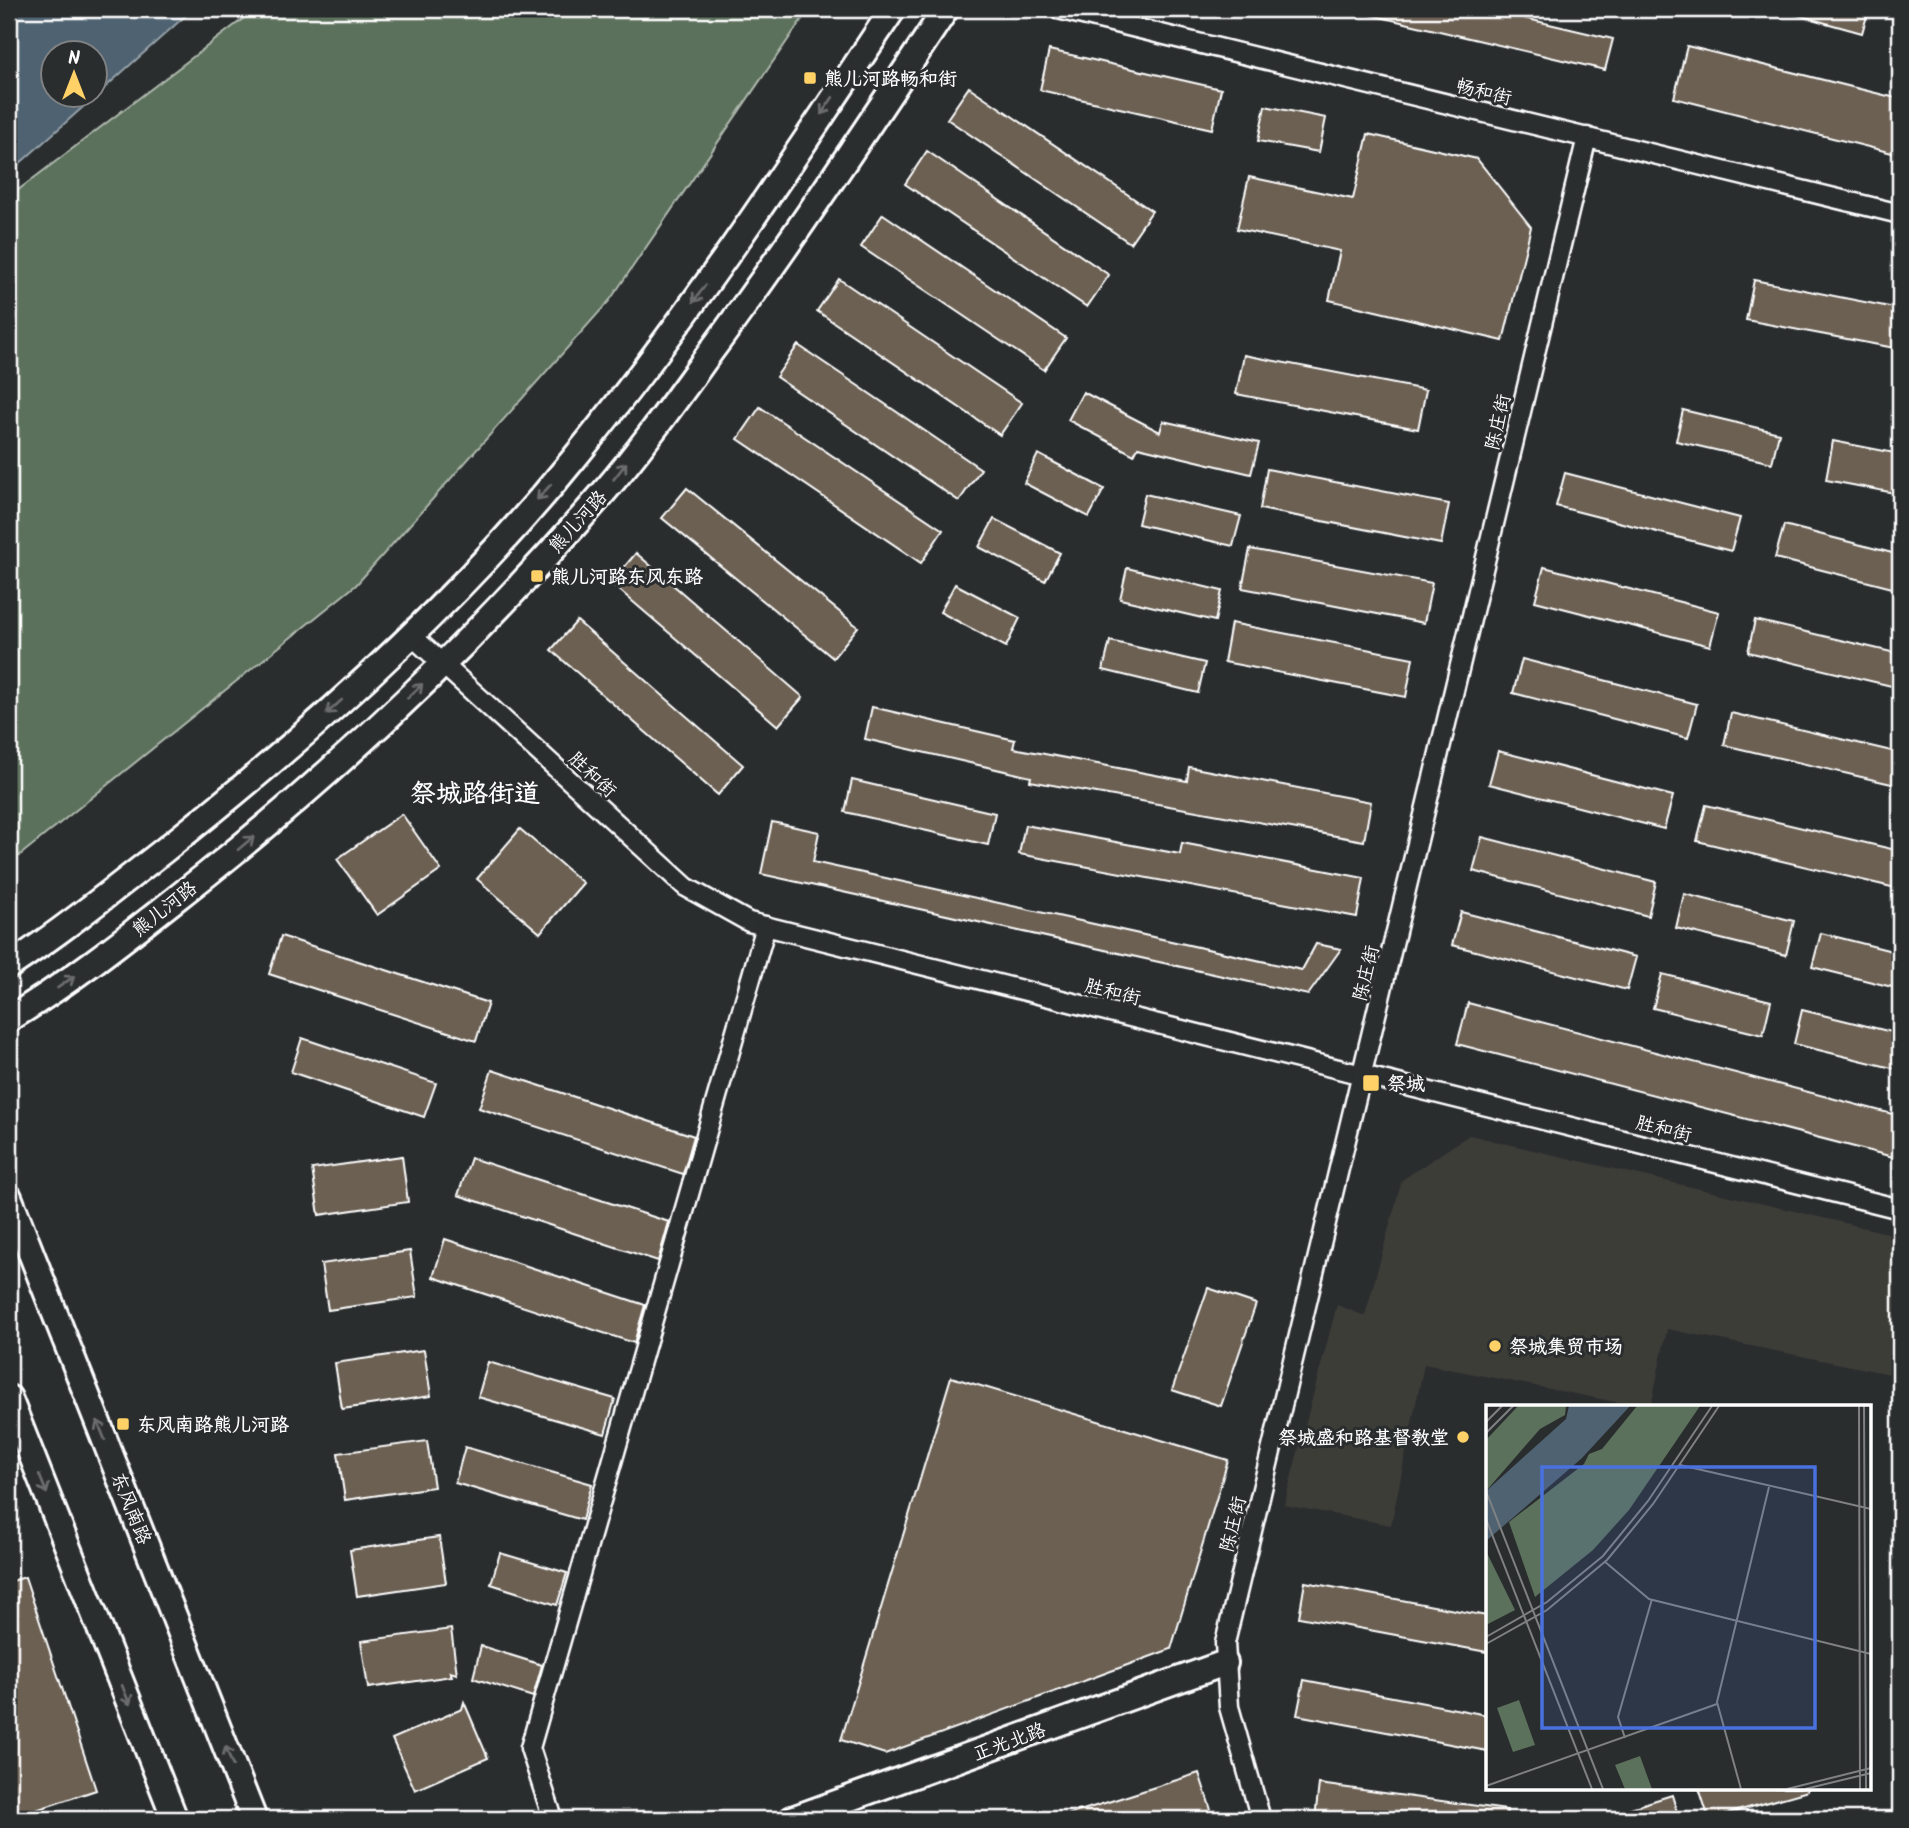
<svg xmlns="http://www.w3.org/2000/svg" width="1909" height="1828" font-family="Kalam,'LXGW WenKai TC',sans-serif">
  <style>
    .built { fill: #3e3c39 }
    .green { fill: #5c715c; stroke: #aeb8ae; stroke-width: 2 }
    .water { fill: #4f6271; stroke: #95a1aa; stroke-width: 2; fill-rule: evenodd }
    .building { fill: #6c6052; stroke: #fff; stroke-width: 2 }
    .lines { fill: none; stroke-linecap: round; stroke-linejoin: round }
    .street-casing { stroke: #fff; stroke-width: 23 }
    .secondary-casing { stroke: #fff; stroke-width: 30 }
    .street { stroke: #2a2d2e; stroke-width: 18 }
    .secondary { stroke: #2a2d2e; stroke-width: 24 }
    .oneway { stroke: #6a6c6d }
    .poi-dot { fill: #ffd166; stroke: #2a2d2e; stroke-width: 2.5 }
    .labels { text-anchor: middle; stroke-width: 6; stroke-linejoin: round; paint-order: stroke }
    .poi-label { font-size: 19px; font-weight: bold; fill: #fff; stroke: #2a2d2e; text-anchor: start }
    .street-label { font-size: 19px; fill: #fff; stroke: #2a2d2e }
    .district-label { font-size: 26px; font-weight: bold; fill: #fff; stroke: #2a2d2e }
    .inset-road { fill: none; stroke: #7f8182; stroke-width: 2 }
    .view { fill: #4a71e0; fill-opacity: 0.15; stroke: #4a71e0; stroke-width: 3.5 }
    .inset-edge { fill: none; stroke: #fff; stroke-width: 3.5 }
  </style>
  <rect width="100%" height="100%" fill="#2a2d2e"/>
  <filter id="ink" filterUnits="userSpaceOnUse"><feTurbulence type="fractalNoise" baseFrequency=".0143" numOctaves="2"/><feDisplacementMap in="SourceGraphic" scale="14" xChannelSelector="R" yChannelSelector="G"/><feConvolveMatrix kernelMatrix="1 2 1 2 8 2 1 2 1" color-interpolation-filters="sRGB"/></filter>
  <g filter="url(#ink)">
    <polygon class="built" points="1469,1135 1900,1236 1900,1376 1667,1329 1651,1406 1636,1406 1424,1364 1391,1525 1284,1505 1337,1305 1365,1316 1402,1180"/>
    <polygon class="green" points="256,9 809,9 610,300 356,585 9,864 9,197"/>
    <path class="water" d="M9,9H193L9,173ZM52,52H94V94H52Z"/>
    <g class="building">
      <polygon points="1368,9 1485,9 1613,39 1605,70 1367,14"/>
      <polygon points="1791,9 1869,9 1862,33 1790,13"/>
      <polygon points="1687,46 1900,99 1900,155 1674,98"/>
      <polygon points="1049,50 1221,89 1212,129 1040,90"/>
      <polygon points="969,87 1152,211 1130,243 947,119"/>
      <polygon points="1265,106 1326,118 1319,152 1258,141"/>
      <polygon points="1368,134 1477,159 1531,227 1503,341 1329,300 1340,251 1237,229 1249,177 1353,199"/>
      <polygon points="927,151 1109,275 1087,307 905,184"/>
      <polygon points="883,214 1066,338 1044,370 861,247"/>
      <polygon points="839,279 1022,403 1000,435 817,311"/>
      <polygon points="1754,280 1900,309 1900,349 1746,320"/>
      <polygon points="798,345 981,469 959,501 776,377"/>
      <polygon points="1244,355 1426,390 1418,429 1236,394"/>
      <polygon points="1083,392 1160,432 1163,421 1259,443 1251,474 1138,447 1134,455 1068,420"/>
      <polygon points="760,407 943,530 921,563 738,439"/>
      <polygon points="1683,410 1779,433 1772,463 1676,441"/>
      <polygon points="1833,441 1900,454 1900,494 1826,480"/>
      <polygon points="1038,454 1104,489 1089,517 1024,483"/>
      <polygon points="1267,469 1449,504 1441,544 1260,509"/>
      <polygon points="1565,473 1740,518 1731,551 1556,506"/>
      <polygon points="687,488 858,627 833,658 662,518"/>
      <polygon points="1145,494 1241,516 1233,546 1138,524"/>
      <polygon points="994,519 1060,553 1045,581 979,547"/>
      <polygon points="1784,525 1900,555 1900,590 1775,558"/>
      <polygon points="1250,549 1432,583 1424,623 1242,588"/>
      <polygon points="636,553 803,697 778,726 611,583"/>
      <polygon points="1544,567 1719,612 1710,646 1535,601"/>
      <polygon points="1127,568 1222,591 1215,621 1120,599"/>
      <polygon points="955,584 1020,618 1006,647 940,612"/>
      <polygon points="1755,620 1900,654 1900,688 1748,652"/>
      <polygon points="577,621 743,765 718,795 551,650"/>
      <polygon points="1231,623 1413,658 1406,697 1224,662"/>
      <polygon points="1110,641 1205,663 1198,693 1103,670"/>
      <polygon points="1522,659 1697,704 1688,738 1513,693"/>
      <polygon points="872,707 1015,740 1013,748 1187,781 1189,767 1371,802 1364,841 1030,781 1031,777 865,739"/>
      <polygon points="1731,713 1900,753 1900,786 1724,745"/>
      <polygon points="1498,751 1673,796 1664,829 1489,784"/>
      <polygon points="852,780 995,813 988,845 845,812"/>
      <polygon points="1706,805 1900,851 1900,889 1697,841"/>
      <polygon points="402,814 441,870 377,915 337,859"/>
      <polygon points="772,822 819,832 813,862 1302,970 1316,944 1341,949 1308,995 761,874"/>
      <polygon points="1025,825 1180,854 1182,843 1364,878 1357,917 1019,854"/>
      <polygon points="520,829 583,883 540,933 477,879"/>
      <polygon points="1482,837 1656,882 1648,916 1473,871"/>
      <polygon points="1684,894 1794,921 1786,955 1676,928"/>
      <polygon points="1461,912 1636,957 1627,990 1452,945"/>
      <polygon points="1821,933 1900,953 1900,989 1812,967"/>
      <polygon points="281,936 488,1003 476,1041 269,974"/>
      <polygon points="1662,974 1771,1001 1763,1035 1653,1008"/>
      <polygon points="1468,1003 1900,1116 1893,1157 1457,1044"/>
      <polygon points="1802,1010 1900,1034 1900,1070 1794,1044"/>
      <polygon points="302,1038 436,1083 424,1117 291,1072"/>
      <polygon points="492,1070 694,1136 683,1174 479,1108"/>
      <polygon points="402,1156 408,1202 319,1215 312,1169"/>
      <polygon points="471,1158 669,1222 658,1261 458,1195"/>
      <polygon points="445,1239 645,1305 634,1343 433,1277"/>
      <polygon points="410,1251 417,1297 328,1310 321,1264"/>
      <polygon points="1208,1288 1256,1304 1221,1406 1172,1390"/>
      <polygon points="424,1350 431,1396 342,1409 335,1363"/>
      <polygon points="488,1362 615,1399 605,1434 478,1397"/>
      <polygon points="951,1377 1228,1460 1171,1649 885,1754 841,1740"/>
      <polygon points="427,1441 434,1487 345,1500 338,1453"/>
      <polygon points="465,1447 592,1484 582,1520 455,1483"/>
      <polygon points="439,1537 446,1583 357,1596 350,1550"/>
      <polygon points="500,1553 567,1573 557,1605 491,1584"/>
      <polygon points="25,1577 96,1790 9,1819 9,1582"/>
      <polygon points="1305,1582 1487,1616 1487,1652 1299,1617"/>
      <polygon points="451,1629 457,1674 450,1672 452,1676 368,1688 361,1641"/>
      <polygon points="481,1646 542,1665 533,1697 473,1678"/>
      <polygon points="1304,1680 1487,1715 1487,1751 1297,1715"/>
      <polygon points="464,1702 488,1758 415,1790 392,1739 462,1709"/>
      <polygon points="1199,1773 1212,1813 1194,1819 1064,1819 1064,1816"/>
      <polygon points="1319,1784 1507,1810 1506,1819 1315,1818"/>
      <polygon points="1699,1788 1808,1788 1808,1791 1709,1819"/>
      <polygon points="1672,1795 1679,1819 1605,1819 1605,1816"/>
    </g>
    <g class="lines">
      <g class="street-casing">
        <g id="street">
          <polyline points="1058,9 1900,214"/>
          <polyline points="411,635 686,887 749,922 1900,1209"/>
          <polyline points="553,1819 530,1748 766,926"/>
          <polyline points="1261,1819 1229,1707 1225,1643 1587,137"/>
        </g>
      </g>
      <g class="secondary-casing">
        <g id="secondary">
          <path d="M9,966C62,931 112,891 162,852C309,736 454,606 572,461C689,318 791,163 893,9"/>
          <path d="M9,1019C79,977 142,925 206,875C350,760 483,632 603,493C641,449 675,401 709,354C792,242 869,125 946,9"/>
          <polyline points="9,1197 254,1819"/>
          <polyline points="9,1398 175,1819"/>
          <polyline points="792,1819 1225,1663"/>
        </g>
      </g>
      <use href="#street" class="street"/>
      <use href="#secondary" class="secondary"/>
    </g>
    <defs><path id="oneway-shaft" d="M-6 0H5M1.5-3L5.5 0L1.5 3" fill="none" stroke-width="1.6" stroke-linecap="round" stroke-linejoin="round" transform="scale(1.75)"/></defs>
    <g class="oneway">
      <use href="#oneway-shaft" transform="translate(827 106) rotate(124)"/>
      <use href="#oneway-shaft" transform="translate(699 294) rotate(126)"/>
      <use href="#oneway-shaft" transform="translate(620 471) rotate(-52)"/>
      <use href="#oneway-shaft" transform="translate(544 492) rotate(132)"/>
      <use href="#oneway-shaft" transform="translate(415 691) rotate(-44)"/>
      <use href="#oneway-shaft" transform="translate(334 707) rotate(138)"/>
      <use href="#oneway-shaft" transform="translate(246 843) rotate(-40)"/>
      <use href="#oneway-shaft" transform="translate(66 982) rotate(-35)"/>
      <use href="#oneway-shaft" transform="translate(101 1430) rotate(-112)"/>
      <use href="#oneway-shaft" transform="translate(43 1484) rotate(68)"/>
      <use href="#oneway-shaft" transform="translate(126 1695) rotate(68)"/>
      <use href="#oneway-shaft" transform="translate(229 1756) rotate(-111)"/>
    </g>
  </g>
  <g class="poi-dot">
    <rect x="803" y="71" width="14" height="14" rx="3.5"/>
    <rect x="530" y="569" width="14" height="14" rx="3.5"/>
    <rect x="1362" y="1074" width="18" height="18" rx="3.5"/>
    <circle cx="1495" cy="1346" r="7"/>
    <rect x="116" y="1417" width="14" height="14" rx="3.5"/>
    <circle cx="1463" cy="1437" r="7"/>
  </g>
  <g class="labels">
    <g class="poi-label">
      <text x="824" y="85">熊儿河路畅和街</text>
      <text x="551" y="583">熊儿河路东风东路</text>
      <text x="1387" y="1090">祭城</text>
      <text x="1509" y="1353">祭城集贸市场</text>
      <text x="137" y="1431">东风南路熊儿河路</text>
      <text x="1449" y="1444" text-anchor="end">祭城盛和路基督教堂</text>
    </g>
    <g class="street-label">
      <text transform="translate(1484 91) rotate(14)" y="7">畅和街</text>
      <text transform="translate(1497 422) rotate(-77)" y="7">陈庄街</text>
      <text transform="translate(577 521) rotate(-48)" y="7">熊儿河路</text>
      <text transform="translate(593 774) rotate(43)" y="7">胜和街</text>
      <text transform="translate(164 908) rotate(-38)" y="7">熊儿河路</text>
      <text transform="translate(1365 973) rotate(-76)" y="7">陈庄街</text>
      <text transform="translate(1113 991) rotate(14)" y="7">胜和街</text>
      <text transform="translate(1664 1128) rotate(14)" y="7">胜和街</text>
      <text transform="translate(132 1508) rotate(68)" y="7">东风南路</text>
      <text transform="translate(1232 1524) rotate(-76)" y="7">陈庄街</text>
      <text transform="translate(1009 1741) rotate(-20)" y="7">正光北路</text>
    </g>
    <g class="district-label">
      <text x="475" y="802">祭城路街道</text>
    </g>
  </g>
  <g transform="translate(1486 1405)">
    <rect width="385" height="385" fill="#2a2d2e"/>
    <path d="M32,1H80L79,10L54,24L0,86V35ZM151,1H214L143,105L107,145L49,192L23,117L98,59L103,49L116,44ZM0,146L29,205L0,220ZM33,295L49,340L27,347L11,303ZM154,351L166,384H139L129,360Z" fill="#5c715c"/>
    <path d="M83,1H144L96,53L0,136V86L80,14Z" fill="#4f6271"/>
    <path class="inset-road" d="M373,1L374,384M378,1L380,384M0,17L16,1M0,28L27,1M194,60L385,104M0,86L117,384M0,114L106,384M118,156L163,194L385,249M0,232L61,197L117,151L162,96L226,1M0,239L61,205L121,155L167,99L233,1M139,333L132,312L166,194M0,381L231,299M255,384L231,297L283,82M301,384L385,363M319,384L385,368"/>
    <path class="view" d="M56,62H329V323H56Z"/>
    <rect width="385" height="385" class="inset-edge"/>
  </g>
  <rect width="1909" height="1828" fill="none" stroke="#2a2d2e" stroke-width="35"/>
  <rect x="18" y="18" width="1874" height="1793" fill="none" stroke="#fff" stroke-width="2.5" filter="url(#ink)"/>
  <g transform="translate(74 74)"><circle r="33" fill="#2a2d2e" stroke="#7f8182" stroke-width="2"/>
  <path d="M0-5L12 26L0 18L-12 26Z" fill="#ffd166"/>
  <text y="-10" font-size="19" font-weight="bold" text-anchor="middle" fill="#ffffff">N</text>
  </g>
</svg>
